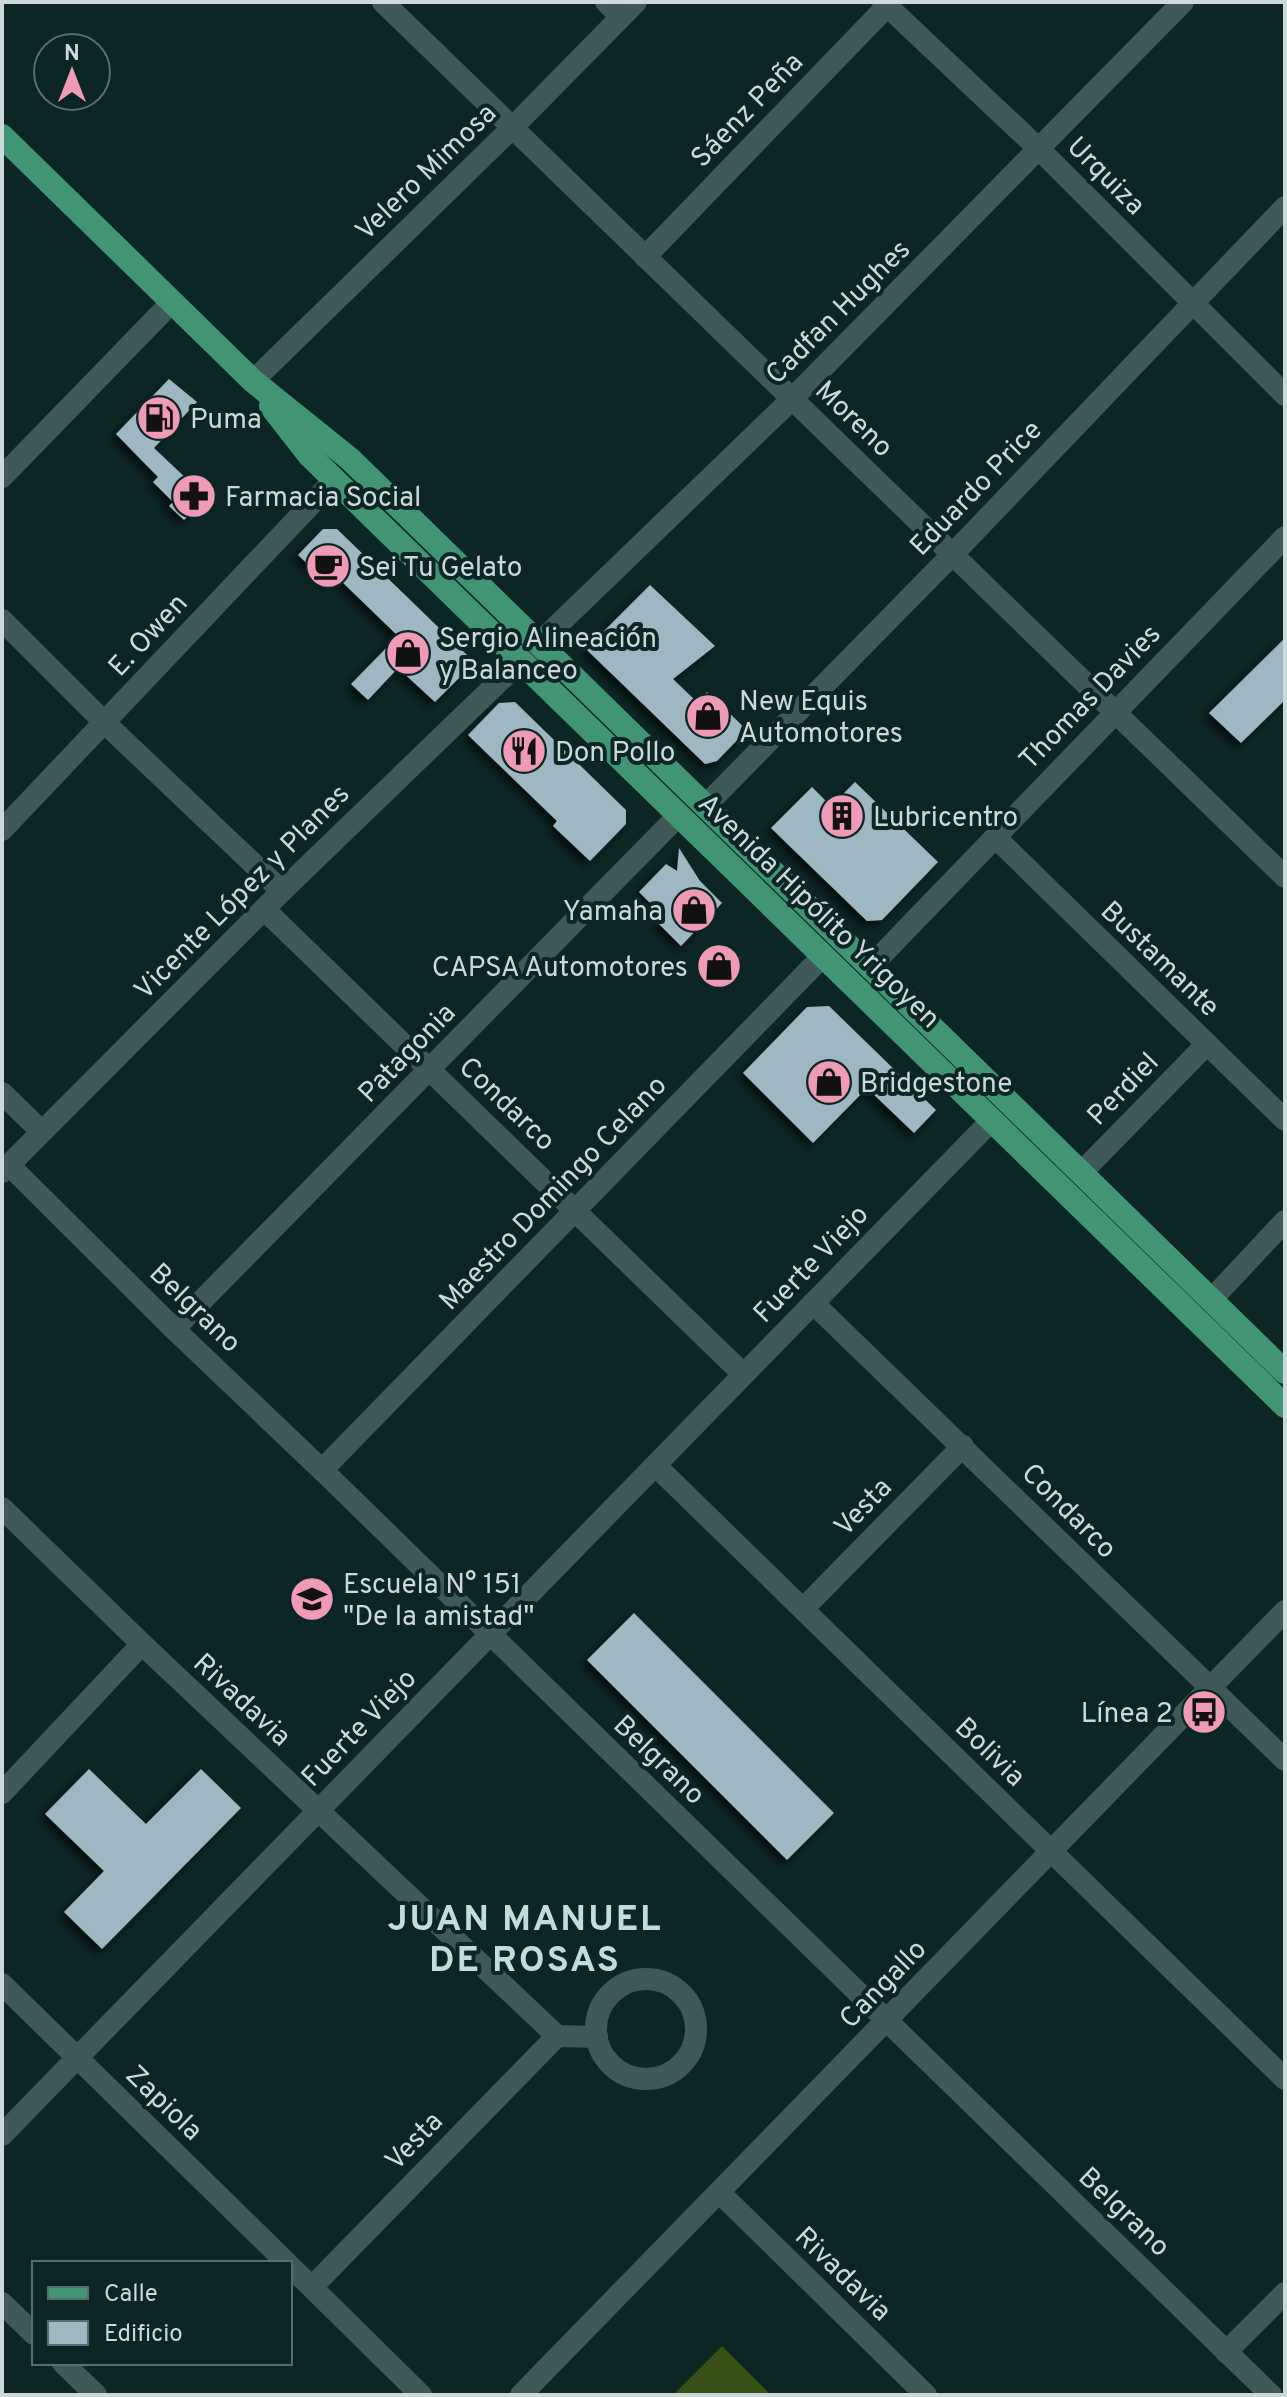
<svg xmlns="http://www.w3.org/2000/svg" width="1287" height="2397" font-family="Overpass,sans-serif">
  <style>
    .green { fill: #385115 }
    .building { fill: #9fb7c2; filter: url(#shadow) }
    .lines { fill: none; stroke-linecap: round; stroke-linejoin: round }
    .minor { stroke: #3f5958; stroke-width: 22 }
    .major { stroke: #419575; stroke-width: 24 }
    .labels { text-anchor: middle; stroke-width: 8; stroke-linejoin: round; paint-order: stroke }
    .street-label { font-size: 28px; fill: #cbd9d9; stroke: #0c2525 }
    .poi-label { font-size: 28px; fill: #cbd9d9; stroke: #0c2525; text-anchor: start }
    .district-label { font-size: 36px; font-weight: bold; letter-spacing: 2px; fill: #c0dddd; stroke: #0c2525 }
  </style>
  <defs>
    <filter id="shadow"><feDropShadow dx="-5" dy="5" stdDeviation="4" flood-color="#0009"/></filter>
  </defs>
  <rect width="100%" height="100%" fill="#0c2525"/>
  <polygon class="green" points="722,2346 771,2395 673,2395"/>
  <g class="building">
    <polygon points="169,379 197,402 154,448 207,498 184,520 169,506 173,502 153,482 158,477 116,434"/>
    <polygon points="323,529 337,529 467,655 466,671 435,702 398,668 368,700 351,684 398,636 336,576 329,584 298,555"/>
    <polygon points="650,585 715,646 673,679 697,702 707,692 747,730 717,761 705,764 586,649"/>
    <polygon points="1285,638 1285,700 1241,743 1209,713"/>
    <polygon points="515,702 626,810 626,824 590,861 553,826 557,821 468,735 499,703"/>
    <polygon points="855,782 938,862 882,920 867,921 771,828 812,787 831,806"/>
    <polygon points="679,848 700,881 722,903 681,946 658,923 664,917 639,892 666,864 677,871"/>
    <polygon points="729,946 741,958 729,971 717,959"/>
    <polygon points="829,1006 936,1110 914,1133 867,1088 813,1143 743,1073 807,1007"/>
    <polygon points="634,1613 834,1813 787,1860 587,1660"/>
    <polygon points="89,1769 146,1824 201,1769 241,1808 102,1949 64,1912 104,1871 45,1814"/>
  </g>
  <g class="lines">
    <g class="minor">
      <polyline points="383,2 1285,877"/>
      <polyline points="606,2 621,17"/>
      <polyline points="883,2 1040,150 1285,395"/>
      <polyline points="645,257 891,2"/>
      <polyline points="253,381 512,128 636,2"/>
      <polyline points="2,477 172,302"/>
      <polyline points="2,620 105,723 282,891"/>
      <polyline points="705,806 952,555 1285,207"/>
      <polyline points="2,830 335,479"/>
      <polyline points="996,838 1285,1120"/>
      <polyline points="265,910 743,1374"/>
      <polyline points="870,967 1285,537"/>
      <polyline points="2,1093 41,1131"/>
      <polyline points="9,1165 174,1329 322,1470 1271,2395"/>
      <polyline points="2,1172 282,891 792,399 1183,2"/>
      <polyline points="1081,1173 1206,1045"/>
      <polyline points="1211,1300 1285,1221"/>
      <polyline points="813,1303 1285,1760"/>
      <polyline points="174,1329 679,815"/>
      <polyline points="656,1466 1285,2079"/>
      <polyline points="322,1470 823,956"/>
      <polyline points="2,1508 142,1644 557,2036 597,2037"/>
      <polyline points="803,1609 963,1446"/>
      <polyline points="2,1793 142,1644"/>
      <circle cx="646" cy="2029" r="50"/>
      <polyline points="2,1984 287,2263"/>
      <path d="M2,2135C331,1796 661,1458 992,1120"/>
      <polyline points="720,2193 926,2395"/>
      <polyline points="290,2266 421,2395"/>
      <polyline points="312,2287 557,2036"/>
      <polyline points="2,2303 34,2334"/>
      <polyline points="1226,2352 1285,2293"/>
      <polyline points="63,2363 96,2395"/>
      <polyline points="521,2395 1285,1611"/>
    </g>
    <g class="major">
      <polyline points="2,136 253,381 350,459 1285,1372"/>
      <polyline points="271,406 310,456 1285,1406"/>
    </g>
  </g>
  <defs>
    <g id="fuel-disc" transform="scale(2.3)"><circle r="9.5" fill="#ef9ab7" stroke="#0c2525"/><path d="M-5.5-6h7V0h2V4h1.3V-2.5L3-4.5l.8-.8L6-3V5H2.5V1h-1V6h-7ZM-4.2-4.7v3.2H.2V-4.7Z" fill="#111"/></g>
    <g id="pharmacy-disc" transform="scale(2.3)"><circle r="9.5" fill="#ef9ab7" stroke="#0c2525"/><path d="M-2-6h4v4h4v4h-4v4h-4v-4h-4v-4h4Z" fill="#111"/></g>
    <g id="cafe-disc" transform="scale(2.3)"><circle r="9.5" fill="#ef9ab7" stroke="#0c2525"/><path d="M-5.5-4.5H6V0H3Q3 3.5 0 3.5H-2.5Q-5.5 3.5-5.5 0ZM3-3.2v2h1.7v-2ZM-6 4.5H4V6H-6Z" fill="#111"/></g>
    <g id="shop-disc" transform="scale(2.3)"><circle r="9.5" fill="#ef9ab7" stroke="#0c2525"/><path d="M-5-2.5h2.3a2.7 3.5 0 0 1 5.4 0H5L5.5 6h-11ZM-1.5-2.5h3a1.5 2.3 0 0 0-3 0Z" fill="#111"/></g>
    <g id="restaurant-disc" transform="scale(2.3)"><circle r="9.5" fill="#ef9ab7" stroke="#0c2525"/><path d="M-5-6h1v4h1v-4h1v4h1v-4h1v5L-1.5 .5V6h-2V.5L-5-1ZM5-6V6H3V1.5H1.5Q1.5-4 5-6Z" fill="#111"/></g>
    <g id="building-disc" transform="scale(2.3)"><circle r="9.5" fill="#ef9ab7" stroke="#0c2525"/><path d="M-4-6H4V6H1V3H-1V6H-4ZM-2.5-4.3h1.7v1.8h-1.7ZM.8-4.3h1.7v1.8H.8ZM-2.5-1h1.7V.8h-1.7ZM.8-1h1.7V.8H.8Z" fill="#111"/></g>
    <g id="school-disc" transform="scale(2.3)"><circle r="9.5" fill="#ef9ab7" stroke="#0c2525"/><path d="M0-5L7-2L0 1L-7-2ZM-4 1L0 2.5L4 1V4Q0 6-4 4Z" fill="#111"/></g>
    <g id="bus-disc" transform="scale(2.3)"><circle r="9.5" fill="#ef9ab7" stroke="#0c2525"/><path d="M-5-6H5V4H4V6H2V4H-2V6H-4V4H-5ZM-3.5-4V0h7V-4ZM-3.5 1.2v1.5H-2V1.2ZM2 1.2v1.5H3.5V1.2Z" fill="#111"/></g>
  </defs>
  <g fill-rule="evenodd">
    <use href="#fuel-disc" x="159" y="418"/>
    <use href="#pharmacy-disc" x="194" y="496"/>
    <use href="#cafe-disc" x="328" y="566"/>
    <use href="#shop-disc" x="408" y="653"/>
    <use href="#shop-disc" x="708" y="716"/>
    <use href="#restaurant-disc" x="524" y="751"/>
    <use href="#building-disc" x="842" y="816"/>
    <use href="#shop-disc" x="694" y="910"/>
    <use href="#shop-disc" x="719" y="966"/>
    <use href="#shop-disc" x="829" y="1082"/>
    <use href="#school-disc" x="312" y="1599"/>
    <use href="#bus-disc" x="1204" y="1712"/>
  </g>
  <g class="labels">
    <g class="street-label">
      <text transform="translate(746 109) rotate(-46)" y="10">Sáenz Peña</text>
      <text transform="translate(425 171) rotate(-44)" y="10">Velero Mimosa</text>
      <text transform="translate(1107 175) rotate(45)" y="10">Urquiza</text>
      <text transform="translate(837 311) rotate(-45)" y="10">Cadfan Hughes</text>
      <text transform="translate(855 418) rotate(44)" y="10">Moreno</text>
      <text transform="translate(975 487) rotate(-46)" y="10">Eduardo Price</text>
      <text transform="translate(147 634) rotate(-47)" y="10">E. Owen</text>
      <text transform="translate(1089 696) rotate(-46)" y="10">Thomas Davies</text>
      <text transform="translate(241 891) rotate(-45)" y="10">Vicente López y Planes</text>
      <text transform="translate(820 910) rotate(44)" y="10">Avenida Hipólito Yrigoyen</text>
      <text transform="translate(1161 958) rotate(44)" y="10">Bustamante</text>
      <text transform="translate(406 1052) rotate(-46)" y="10">Patagonia</text>
      <text transform="translate(1122 1088) rotate(-46)" y="10">Perdiel</text>
      <text transform="translate(508 1103) rotate(44)" y="10">Condarco</text>
      <text transform="translate(552 1192) rotate(-46)" y="10">Maestro Domingo Celano</text>
      <text transform="translate(810 1263) rotate(-46)" y="10">Fuerte Viejo</text>
      <text transform="translate(196 1307) rotate(44)" y="10">Belgrano</text>
      <text transform="translate(862 1506) rotate(-46)" y="10">Vesta</text>
      <text transform="translate(1070 1510) rotate(45)" y="10">Condarco</text>
      <text transform="translate(243 1699) rotate(43)" y="10">Rivadavia</text>
      <text transform="translate(358 1727) rotate(-46)" y="10">Fuerte Viejo</text>
      <text transform="translate(991 1751) rotate(44)" y="10">Bolivia</text>
      <text transform="translate(660 1759) rotate(44)" y="10">Belgrano</text>
      <text transform="translate(882 1983) rotate(-46)" y="10">Cangallo</text>
      <text transform="translate(165 2102) rotate(44)" y="10">Zapiola</text>
      <text transform="translate(413 2140) rotate(-46)" y="10">Vesta</text>
      <text transform="translate(1125 2211) rotate(44)" y="10">Belgrano</text>
      <text transform="translate(844 2273) rotate(44)" y="10">Rivadavia</text>
    </g>
    <g class="poi-label">
      <text x="190" y="428">Puma</text>
      <text x="225" y="506">Farmacia Social</text>
      <text x="359" y="576">Sei Tu Gelato</text>
      <text x="439" y="647">Sergio Alineación<tspan x="439" dy="32">y Balanceo</tspan></text>
      <text x="739" y="710">New Equis<tspan x="739" dy="32">Automotores</tspan></text>
      <text x="555" y="761">Don Pollo</text>
      <text x="873" y="826">Lubricentro</text>
      <text x="663" y="920" text-anchor="end">Yamaha</text>
      <text x="688" y="976" text-anchor="end">CAPSA Automotores</text>
      <text x="860" y="1092">Bridgestone</text>
      <text x="343" y="1593">Escuela N° 151<tspan x="343" dy="32">"De la amistad"</tspan></text>
      <text x="1173" y="1722" text-anchor="end">Línea 2</text>
    </g>
    <g class="district-label">
      <text x="525" y="1930">JUAN MANUEL<tspan x="525" dy="41">DE ROSAS</tspan></text>
    </g>
  </g>
  <rect width="1287" height="2397" fill="none" stroke="#cbd9d9" stroke-width="8"/>
  <rect x="32" y="2261" width="260" height="104" fill="#0c2525" stroke="#586d6d" stroke-width="2"/>
  <rect x="48" y="2287" width="40" height="12" fill="#419575" stroke="#586d6d" stroke-width="2"/>
  <text x="104" y="2301" font-size="24" fill="#cbd9d9">Calle</text>
  <rect x="48" y="2321" width="40" height="24" fill="#9fb7c2" stroke="#586d6d" stroke-width="2"/>
  <text x="104" y="2341" font-size="24" fill="#cbd9d9">Edificio</text>
  <g transform="translate(72 72)"><circle r="38" fill="#0c2525" stroke="#586d6d" stroke-width="2"/>
  <path d="M0-6L14 30L0 20L-14 30Z" fill="#ef9ab7"/>
  <text y="-12" font-size="22" font-weight="bold" text-anchor="middle" fill="#cbd9d9">N</text>
  </g>
</svg>
